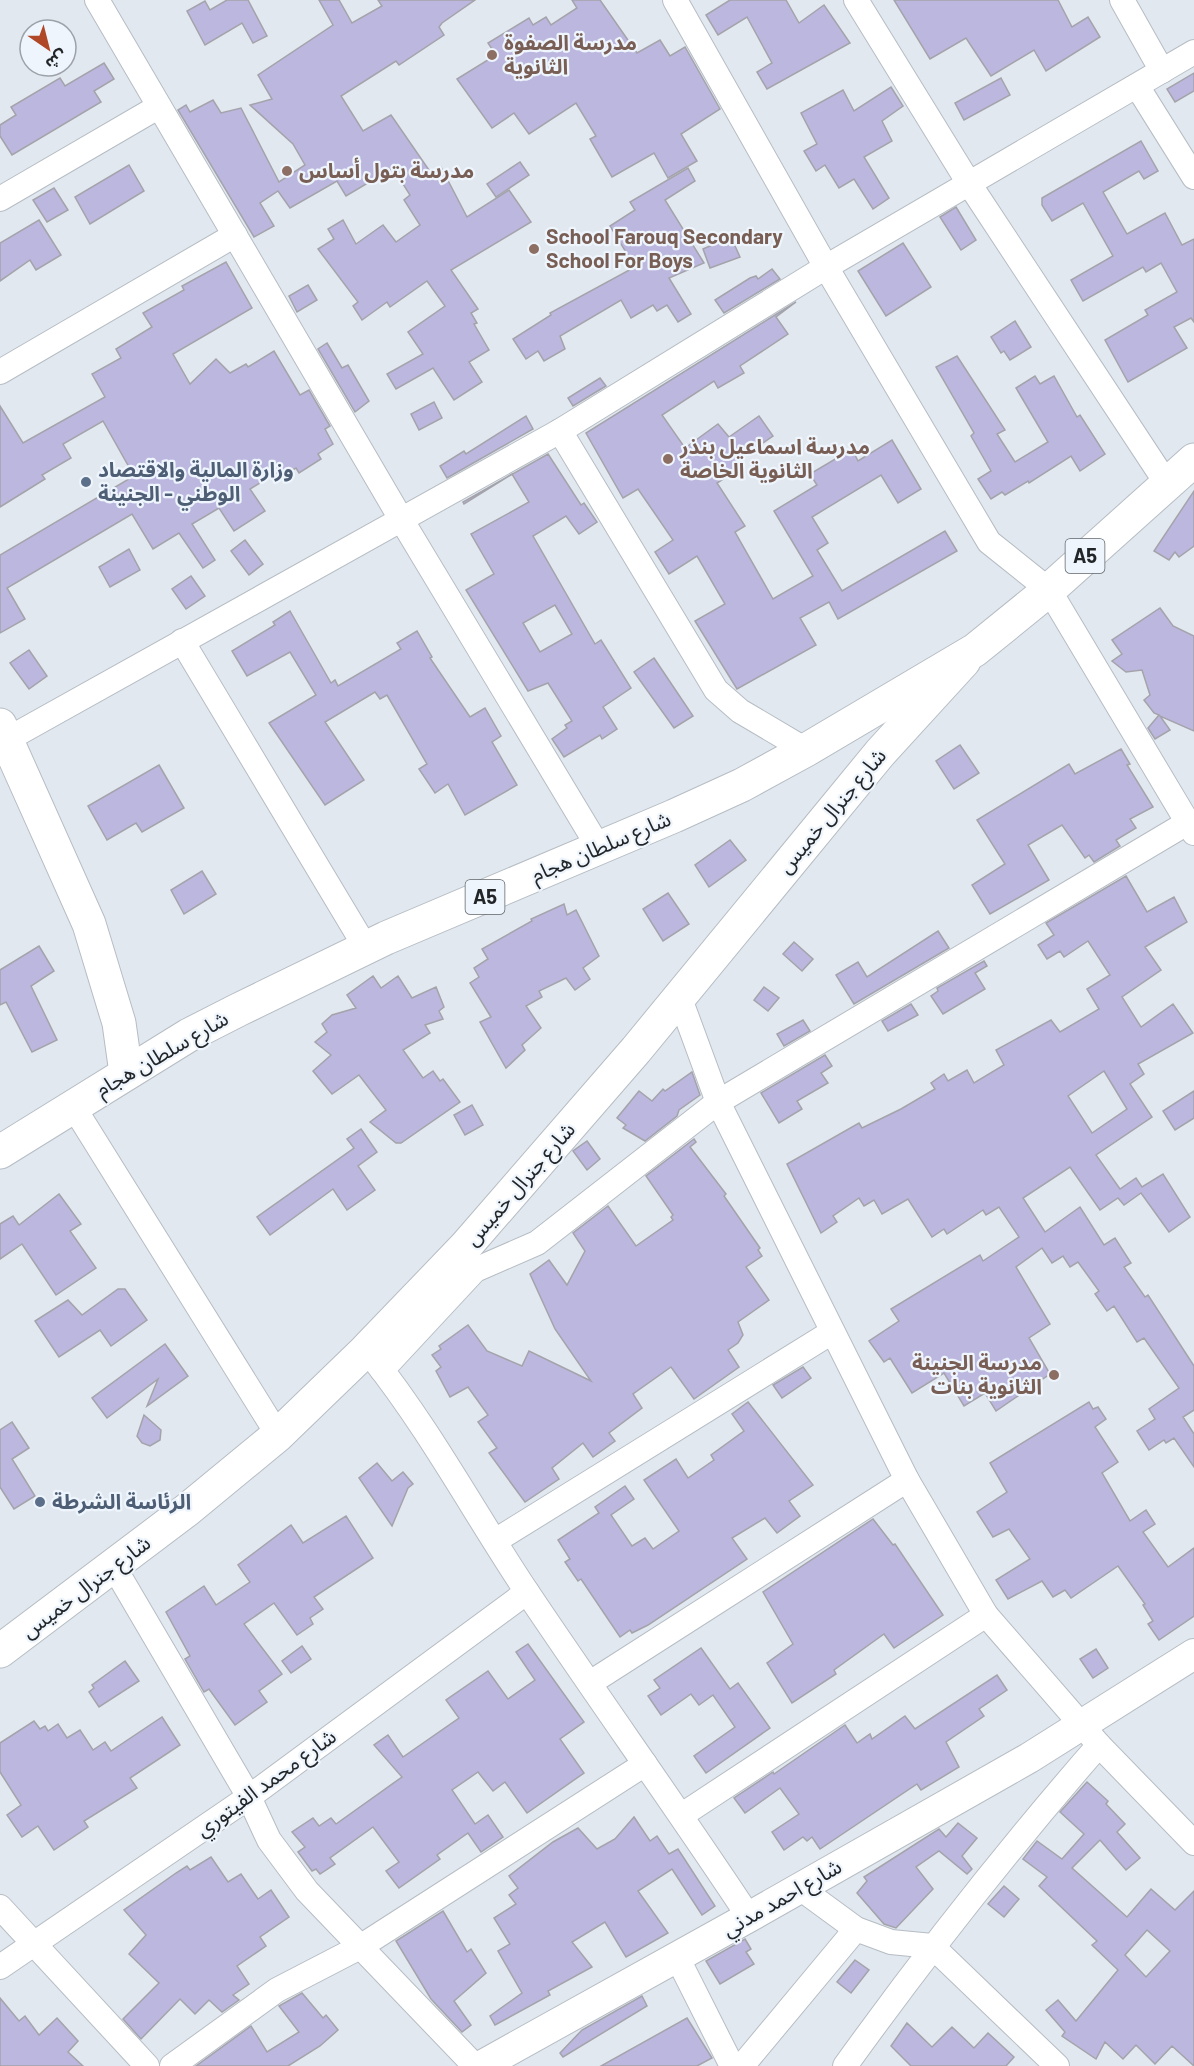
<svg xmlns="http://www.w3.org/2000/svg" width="1194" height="2066" font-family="Barlow,'Noto Sans Arabic',sans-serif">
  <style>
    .building { fill: #bcb7de; stroke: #a4a3ab; stroke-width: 1.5; fill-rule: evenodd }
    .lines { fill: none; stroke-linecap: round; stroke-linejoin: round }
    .minor-casing { stroke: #b6bdc4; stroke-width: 26 }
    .tertiary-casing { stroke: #b6bdc4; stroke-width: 32 }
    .secondary-casing { stroke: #b6bdc4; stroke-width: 35 }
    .trunk-casing { stroke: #b6bdc4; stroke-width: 35 }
    .minor { stroke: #fff; stroke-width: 24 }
    .tertiary { stroke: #fff; stroke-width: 30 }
    .secondary { stroke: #fff; stroke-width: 33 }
    .trunk { stroke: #fff; stroke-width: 33 }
    .education-dot { fill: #8d6e63; stroke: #eef5fd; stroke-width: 2 }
    .service-dot { fill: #5c6f8a; stroke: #eef5fd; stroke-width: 2 }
    .labels { text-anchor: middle; stroke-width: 4.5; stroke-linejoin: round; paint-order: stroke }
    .shield { fill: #eef5fd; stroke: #606469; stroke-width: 1.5 }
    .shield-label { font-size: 20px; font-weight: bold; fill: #232629 }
    .education-label { font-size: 21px; font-weight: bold; fill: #785e54; stroke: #eef5fd; text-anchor: start }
    .service-label { font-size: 21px; font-weight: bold; fill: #4e5e75; stroke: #eef5fd; text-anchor: start }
    .street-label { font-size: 21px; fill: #232629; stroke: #eef5fd }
  </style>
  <rect width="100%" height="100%" fill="#e1e8ef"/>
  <g class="building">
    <polygon points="227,0 248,0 267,36 253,43 242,23 205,45 187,11 205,1 210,10"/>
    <polygon points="319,0 339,0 352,23 382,6 378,0 475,0 442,23 439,27 444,35 399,65 396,61 341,96 363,131 391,115 431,173 441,167 467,217 509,190 531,222 451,270 478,309 471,313 477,323 474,324 489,350 469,362 482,382 454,400 433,368 396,389 387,374 423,354 408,332 445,306 427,281 390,307 387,302 362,320 353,306 358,302 318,249 334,239 328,229 343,220 356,244 383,225 396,242 420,225 404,200 410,195 393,168 346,196 337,181 290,208 278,191 260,203 274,226 254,237 178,110 186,105 190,112 213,100 221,113 241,108 279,182 305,165 293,144 250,105 272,99 258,75 333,25"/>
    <polygon points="572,0 600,0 637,53 660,40 670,56 685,47 720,109 681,134 697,161 668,178 654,153 612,177 590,139 596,136 576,103 529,134 514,113 492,128 457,79 496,55 488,43 529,18 533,25 546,17 551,25 577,8"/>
    <polygon points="730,0 786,0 799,23 824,5 850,43 767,89 757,72 772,63 747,17 718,35 706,15"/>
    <polygon points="894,0 1058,0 1072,27 1088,17 1100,37 1046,71 1034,50 991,76 966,38 930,59"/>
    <polygon points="104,63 114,79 94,91 101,102 12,155 0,136 0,125 16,115 11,107 60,78 65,86"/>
    <polygon points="1194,73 1194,91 1175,102 1167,89"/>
    <polygon points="1001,78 1010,95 964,120 955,103"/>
    <polygon points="891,87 903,106 882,121 892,141 864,157 889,198 873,209 854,179 839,188 825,165 816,171 804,151 817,144 801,113 843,90 854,111"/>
    <polygon points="1141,141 1158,171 1144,179 1139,171 1103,192 1127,234 1165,213 1182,245 1194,239 1194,322 1191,318 1174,327 1187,348 1128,382 1105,340 1148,315 1145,310 1177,292 1161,263 1146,272 1143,267 1083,301 1071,280 1113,256 1083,203 1052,221 1042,205 1042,198"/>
    <polygon points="520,162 529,175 496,197 487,184"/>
    <polygon points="129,165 144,191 90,224 75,197"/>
    <polygon points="688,168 695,181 665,200 704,263 669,278 691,314 678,322 667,305 657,311 653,305 631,318 621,300 560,336 565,349 544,361 538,351 526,359 513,339 551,315 550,313 635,267 610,226 635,210 630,202"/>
    <polygon points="54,188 68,210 47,222 33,200"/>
    <polygon points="956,207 976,240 961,250 940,217"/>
    <polygon points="39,220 61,255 36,270 30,260 0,281 0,243"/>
    <polygon points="731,237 740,257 710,268 703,249"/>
    <polygon points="903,243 931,287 886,316 858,271"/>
    <polygon points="226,262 252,308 173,354 190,384 216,359 230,373 246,364 248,367 274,351 300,395 309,390 330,426 325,429 333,444 318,454 321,459 299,473 296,468 284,475 281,470 250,489 265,511 234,531 219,508 192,524 215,560 203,568 179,533 153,549 132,514 7,588 25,619 0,633 0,555 134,476 103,421 63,444 71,458 42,475 45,479 0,507 0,406 23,443 105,397 92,374 121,358 116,349 152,327 143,313 184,290 182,286"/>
    <polygon points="772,269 780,279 724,313 715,300 750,278 756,276 758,279"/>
    <polygon points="308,285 317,300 297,312 289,296"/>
    <polygon points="796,302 776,317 788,334 740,366 744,373 718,388 714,381 662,415 685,448 718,424 729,437 759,416 773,436 733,464 737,470 717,483 745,526 735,532 773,599 813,576 774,511 817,485 810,474 852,449 858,461 892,440 921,489 898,503 881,475 812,517 828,543 817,550 842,591 945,531 957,551 838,619 829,602 800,618 816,645 737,689 695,621 725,604 697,556 669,574 655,552 673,540 638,489 623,498 586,433"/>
    <polygon points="1015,321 1031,347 1010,360 1004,351 1001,353 991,337"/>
    <polygon points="327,343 342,368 348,365 369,401 355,412 318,349"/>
    <polygon points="957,356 1005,430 997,434 1015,462 1048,442 1016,388 1035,376 1040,384 1054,376 1077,417 1080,415 1105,454 1080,471 1071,456 1029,483 1028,481 1005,495 1002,492 991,499 978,479 991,471 971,436 974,433 936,367"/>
    <polygon points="600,378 606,386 573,406 568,398"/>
    <polygon points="434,402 442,418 419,430 411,414"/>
    <polygon points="526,416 533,429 447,478 440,466 464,451 466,454"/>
    <path d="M548,454L581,505L584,503L597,522L579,534L566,516L533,536L595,644L601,640L631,688L603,707L617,729L602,739L600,735L564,757L552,739L567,728L565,725L572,721L548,683L528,691L466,590L494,574L471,534L529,502L512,474L464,504L463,502ZM555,605L572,634L540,652L523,623Z"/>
    <polygon points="1194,491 1194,546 1179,557 1175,552 1169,560 1154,551"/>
    <polygon points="245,540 263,564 249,575 231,551"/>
    <polygon points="129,549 140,570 110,587 99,567"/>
    <polygon points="191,576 205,596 186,609 172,589"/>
    <polygon points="1160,608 1173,626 1194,636 1194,731 1160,716 1170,730 1155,739 1148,728 1159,715 1154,713 1144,700 1150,695 1142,670 1126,672 1112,661 1122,654 1112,640"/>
    <polygon points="290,611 331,683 335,680 338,686 401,649 397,643 417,631 432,657 430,658 470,717 485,708 501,736 492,742 517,785 465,815 448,784 435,793 419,769 427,764 387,695 380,699 375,692 325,722 364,780 325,805 269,723 316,695 290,652 247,676 232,651 275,625 273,622"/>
    <polygon points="29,650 47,676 29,689 10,663"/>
    <polygon points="654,658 693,716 674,728 634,672"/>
    <polygon points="960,745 979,773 954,789 936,761"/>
    <polygon points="1121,749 1130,764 1127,765 1153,807 1130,819 1136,828 1116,840 1120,846 1094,862 1089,855 1085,858 1062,825 1028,845 1049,880 990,914 972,885 1005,864 977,820 1069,764 1075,774"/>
    <polygon points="159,765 184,808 142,832 136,823 107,840 88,806"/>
    <polygon points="730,840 746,860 709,887 695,865"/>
    <polygon points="202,871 216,894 184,914 171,890"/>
    <path d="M1126,876L1147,912L1174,897L1187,922L1145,947L1161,970L1122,997L1141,1027L1173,1004L1193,1033L1138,1064L1144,1074L1130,1084L1152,1117L1096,1155L1120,1189L1136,1178L1142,1187L1163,1174L1190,1217L1169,1232L1141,1193L1124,1205L1118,1198L1100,1210L1070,1167L1023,1198L1045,1232L1080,1207L1104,1245L1115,1238L1131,1263L1124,1267L1145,1297L1148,1295L1194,1366V1410L1183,1417L1194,1434V1467L1174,1438L1166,1443L1164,1440L1149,1450L1137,1431L1155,1419L1149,1409L1179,1388L1144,1338L1137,1342L1114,1306L1107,1311L1095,1294L1099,1291L1078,1262L1070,1267L1063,1256L1052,1263L1042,1248L1016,1267L1050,1324L1029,1338L1050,1374L996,1411L985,1393L964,1406L944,1373L912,1393L890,1358L884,1362L869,1341L899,1321L891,1309L980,1255L983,1261L1019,1237L999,1207L986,1215L983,1210L947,1234L944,1229L932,1237L908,1199L882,1214L874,1200L864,1206L859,1198L833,1216L837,1222L821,1233L787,1164L859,1123L862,1128L901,1109L935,1089L931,1083L944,1074L948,1081L967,1070L974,1083L1004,1065L996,1050L1051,1020L1060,1032L1099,1009L1087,989L1110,975L1088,941L1064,957L1060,951L1047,959L1038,945L1054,935L1046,923ZM1104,1071L1127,1109L1092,1133L1068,1096Z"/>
    <polygon points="668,893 689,924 663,941 643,909"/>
    <polygon points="564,904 567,915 576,910 599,956 583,968 590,979 575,990 566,978 539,991 542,997 526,1006 541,1028 522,1045 525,1050 506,1068 480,1022 491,1017 470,983 479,977 474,968 488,959 482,949 532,921 531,919"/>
    <polygon points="938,931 949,948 854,1004 836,975 858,962 867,977"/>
    <polygon points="794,942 813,959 802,971 783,954"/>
    <polygon points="39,946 54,971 31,986 57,1040 32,1052 6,1002 0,1005 0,970"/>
    <polygon points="984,961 987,966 975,973 985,989 943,1014 931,996 938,991 937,988"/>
    <polygon points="373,976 381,988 398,976 412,998 436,987 444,1007 439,1011 443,1019 425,1025 430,1033 403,1050 423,1078 433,1071 440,1081 443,1079 460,1102 401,1143 396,1143 370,1122 386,1110 359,1075 332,1094 313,1071 331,1055 315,1042 327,1032 322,1024 332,1015 356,1008 347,995"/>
    <polygon points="764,987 779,998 768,1011 754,1000"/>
    <polygon points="911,1004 918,1015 888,1031 882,1021"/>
    <polygon points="803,1020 810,1031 784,1046 777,1034"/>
    <polygon points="825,1055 832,1066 821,1073 828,1083 797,1101 802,1109 779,1123 761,1093"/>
    <polygon points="692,1072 700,1095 679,1110 677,1116 645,1141 623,1128 626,1125 617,1118 639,1091 652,1101 663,1089 665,1091"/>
    <polygon points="1194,1091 1194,1118 1175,1130 1163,1111"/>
    <polygon points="472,1105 483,1125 465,1135 454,1115"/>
    <polygon points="361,1129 377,1152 358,1166 375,1190 347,1210 333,1189 270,1235 257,1217 354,1148 347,1139"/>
    <polygon points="694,1139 696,1142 690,1147 726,1194 724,1196 760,1248 758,1250 762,1256 746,1267 769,1300 738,1322 743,1335 738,1343 728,1350 739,1367 694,1399 671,1367 633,1394 642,1408 609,1433 615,1441 593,1457 583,1443 552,1468 559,1479 525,1502 489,1453 497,1448 478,1422 488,1415 468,1387 450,1397 436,1371 441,1367 432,1355 441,1349 439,1346 468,1325 487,1351 522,1366 529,1351 591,1381 555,1329 530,1274 549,1260 567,1285 585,1251 573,1233 608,1206 636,1246 673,1220 671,1217 673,1215 646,1176"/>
    <polygon points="587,1141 600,1159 587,1170 573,1151"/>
    <polygon points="59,1194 81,1224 70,1231 96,1268 56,1295 22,1244 0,1259 0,1224 13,1216 19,1225"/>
    <polygon points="118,1289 125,1289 147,1320 111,1346 100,1330 59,1357 35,1321 68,1300 82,1315"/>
    <polygon points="165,1344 188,1376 147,1406 158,1379 107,1418 92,1398"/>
    <polygon points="803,1367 811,1378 782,1398 773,1385"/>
    <polygon points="748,1402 813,1485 789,1501 800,1516 777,1533 765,1518 732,1538 747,1559 648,1625 632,1633 630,1630 620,1637 581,1579 578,1581 565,1562 570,1559 558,1540 599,1513 595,1507 625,1486 634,1499 611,1515 632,1546 645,1538 653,1549 679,1531 644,1480 676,1459 688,1478 714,1460 711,1455 744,1431 732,1414"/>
    <polygon points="1089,1402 1093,1409 1098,1407 1106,1419 1095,1427 1118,1462 1102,1473 1130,1521 1146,1510 1155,1524 1143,1532 1168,1567 1194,1548 1194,1616 1159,1640 1148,1624 1153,1621 1143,1605 1145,1604 1118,1566 1071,1598 1065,1590 1053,1597 1042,1581 1008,1599 996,1580 1030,1559 1009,1529 993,1537 977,1512 1007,1492 990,1463"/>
    <polygon points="144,1415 161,1430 160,1440 150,1446 142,1443 137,1436"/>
    <polygon points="12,1422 29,1448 12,1459 35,1496 14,1509 0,1487 0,1430"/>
    <polygon points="377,1463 392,1481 403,1472 413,1484 408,1488 392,1526 359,1478"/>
    <polygon points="346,1516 373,1558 314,1597 323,1609 310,1618 313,1624 297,1635 274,1603 244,1624 282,1674 259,1691 267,1702 235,1725 209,1689 204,1692 185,1659 190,1656 166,1612 204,1586 216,1605 250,1582 238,1565 291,1525 303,1543"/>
    <polygon points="873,1519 893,1545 895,1544 943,1615 894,1648 884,1634 834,1670 836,1674 792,1703 767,1663 793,1644 763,1592"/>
    <polygon points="528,1644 584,1722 560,1739 584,1773 527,1813 505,1782 493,1791 478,1772 452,1790 475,1824 488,1815 503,1837 481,1852 468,1833 437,1855 440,1859 399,1888 386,1871 399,1862 373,1827 330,1858 335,1864 320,1874 316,1869 312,1871 298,1852 305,1847 292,1832 313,1818 319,1826 331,1818 336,1824 402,1777 374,1745 388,1735 403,1757 459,1718 446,1700 488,1671 508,1699 535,1680 516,1652"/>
    <polygon points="302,1646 311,1659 291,1673 282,1661"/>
    <polygon points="701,1648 730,1689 738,1683 770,1728 706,1773 694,1756 735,1727 713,1695 699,1705 691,1694 661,1715 648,1696 660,1688 654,1680"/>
    <polygon points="1096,1649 1108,1668 1093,1678 1080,1659"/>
    <polygon points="125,1661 139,1681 99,1707 89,1692 94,1688 92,1685"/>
    <polygon points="997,1675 1007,1690 979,1709 984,1716 946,1742 959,1767 921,1790 917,1784 820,1849 812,1837 807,1841 803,1837 784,1850 772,1832 799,1814 780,1788 745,1813 734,1798 773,1772 774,1774 845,1725 857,1743 870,1734 872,1739 905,1716 915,1729"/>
    <polygon points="162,1717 180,1745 130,1778 137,1788 84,1821 88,1827 54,1850 38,1826 22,1837 7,1815 21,1805 0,1772 0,1743 34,1721 40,1729 45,1726 48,1731 58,1724 67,1738 80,1730 93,1750 105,1742 111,1751"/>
    <path d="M1087,1782L1108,1801L1106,1804L1125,1824L1117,1832L1140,1858L1126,1870L1100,1840L1072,1868L1127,1917L1151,1889L1175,1910L1194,1891V2066L1172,2046L1155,2064L1136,2045L1123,2059L1105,2042L1096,2059L1062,2036L1065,2032L1046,2010L1058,2000L1076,2021L1118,1970L1092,1945L1097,1941L1039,1886L1047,1877L1023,1859L1037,1841L1062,1859L1084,1834L1060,1812ZM1147,1930L1170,1951L1146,1977L1125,1955Z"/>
    <polygon points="634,1817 650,1841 657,1836 669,1854 678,1849 715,1906 702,1915 672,1869 638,1891 668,1933 626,1957 605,1922 572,1942 592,1967 548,1991 550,1995 495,2025 490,2016 522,1993 498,1951 510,1944 494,1918 516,1904 509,1895 518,1888 509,1876 553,1842 578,1828 597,1849 615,1839"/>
    <polygon points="958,1823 977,1838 962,1856 972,1869 967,1874 939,1851 916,1867 933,1889 896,1928 884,1924 857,1893 867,1881 864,1877 939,1829 946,1837"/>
    <polygon points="211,1857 228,1882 241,1874 258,1899 271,1890 289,1917 260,1937 266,1946 237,1966 249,1984 233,1995 239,2000 222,2012 209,2000 195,2014 180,1999 141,2039 123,2019 159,1983 129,1954 146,1935 124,1910 176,1873 187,1866 190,1870"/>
    <polygon points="1004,1886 1019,1899 1004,1917 988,1904"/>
    <polygon points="443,1911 467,1952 471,1949 486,1973 454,2001 471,2025 462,2032 431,1999 396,1941"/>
    <polygon points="745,1939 751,1949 746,1952 754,1964 720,1984 706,1961"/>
    <polygon points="855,1960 869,1970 851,1993 837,1982"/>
    <polygon points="302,1993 323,2018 326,2015 338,2030 320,2046 288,2066 196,2066 251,2026 267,2052 299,2032 279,2006"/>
    <polygon points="642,1996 647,2006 563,2057 560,2053 582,2030"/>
    <polygon points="0,1998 19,2021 25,2016 39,2035 57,2018 78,2041 68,2052 83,2066 0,2066"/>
    <polygon points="687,2018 712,2058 697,2066 601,2066"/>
    <polygon points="907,2023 932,2047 952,2027 974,2048 988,2033 1014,2057 1006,2066 911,2066 891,2046"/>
  </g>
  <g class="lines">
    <g class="minor-casing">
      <g id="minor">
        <polyline points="97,0 401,519 599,848"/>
        <polyline points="675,0 826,267 989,542 1049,590 1194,833"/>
        <polyline points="856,0 970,185 1167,484"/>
        <polyline points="1122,0 1162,71"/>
        <polyline points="1137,86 1194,177"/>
        <polyline points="0,199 158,107"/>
        <polyline points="0,372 235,235"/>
        <polyline points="560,431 716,690 740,711 806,750"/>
        <polyline points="182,641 366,948"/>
        <polyline points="8,739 560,431 826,267 1194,52"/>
        <polyline points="679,996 718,1102 907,1480 986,1615 1099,1745 1194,1843"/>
        <polyline points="73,1106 278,1435"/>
        <path d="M372,1357C430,1430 475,1514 527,1592C600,1701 677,1808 749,1917"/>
        <polyline points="382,1370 475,1270 537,1243 718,1102 1187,823 1194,821"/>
        <polyline points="495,1541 832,1332"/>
        <polyline points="114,1567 249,1797 269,1840 307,1891 475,2066"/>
        <polyline points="590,1683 907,1480"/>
        <polyline points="682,1815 986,1615"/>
        <polyline points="800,1888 856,1929 891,1942 932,1946 1057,2066"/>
        <polyline points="0,1907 147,2066"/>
        <polyline points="677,1957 732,2066"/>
        <polyline points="0,1967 249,1797 527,1592"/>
        <polyline points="172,2066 277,1990 360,1947 645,1764"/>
        <polyline points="742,2066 856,1929"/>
        <path d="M845,2066C925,1955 1009,1848 1099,1745"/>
      </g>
    </g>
    <g class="tertiary-casing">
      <polyline id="tertiary" points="481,2066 749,1917 1029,1758 1194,1654"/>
    </g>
    <g class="secondary-casing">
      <g id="secondary">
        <polyline points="0,725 89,924 119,1023 126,1073"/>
        <polyline points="0,1651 187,1510 278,1435 366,1350 465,1247 636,1050 880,753 964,661"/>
      </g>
    </g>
    <g class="trunk-casing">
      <polyline id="trunk" points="0,1152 189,1035 238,1010 386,938 674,816 742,785 806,750 975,650 1049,590 1194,460"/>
    </g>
    <use href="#minor" class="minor"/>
    <use href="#tertiary" class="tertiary"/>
    <use href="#secondary" class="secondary"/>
    <use href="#trunk" class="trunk"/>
  </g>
  <g class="education-dot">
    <circle cx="492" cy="55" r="6"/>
    <circle cx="287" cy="171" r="6"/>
    <circle cx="534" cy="249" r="6"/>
    <circle cx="668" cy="459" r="6"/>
    <circle cx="1054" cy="1375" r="6"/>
  </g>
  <g class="service-dot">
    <circle cx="86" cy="482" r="6"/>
    <circle cx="40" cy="1502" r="6"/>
  </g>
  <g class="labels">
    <g class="shield">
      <rect x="1065.5" y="539" width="39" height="34" rx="4.5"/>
      <rect x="465.5" y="880" width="39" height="34" rx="4.5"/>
    </g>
    <g class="shield-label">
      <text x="1085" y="563">A5</text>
      <text x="485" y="904">A5</text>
    </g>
    <g class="education-label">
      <text x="504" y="50">مدرسة الصفوة<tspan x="504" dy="24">الثانوية</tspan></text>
      <text x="299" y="178">مدرسة بتول أساس</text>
      <text x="546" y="244">School Farouq Secondary<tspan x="546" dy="24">School For Boys</tspan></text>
      <text x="680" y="454">مدرسة اسماعيل بنذر<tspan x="680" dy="24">الثانوية الخاصة</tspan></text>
      <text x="1042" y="1370" text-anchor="end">مدرسة الجنينة<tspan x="1042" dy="24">الثانوية بنات</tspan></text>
    </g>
    <g class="service-label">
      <text x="98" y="477">وزارة المالية والاقتصاد<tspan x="98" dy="24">الوطني - الجنينة</tspan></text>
      <text x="52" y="1509">الرئاسة الشرطة</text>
    </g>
    <g class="street-label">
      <text transform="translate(832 811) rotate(-50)" y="7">شارع جنرال خميس</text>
      <text transform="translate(601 847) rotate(-23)" y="7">شارع سلطان هجام</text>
      <text transform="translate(162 1054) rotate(-30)" y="7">شارع سلطان هجام</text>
      <text transform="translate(520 1184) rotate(-49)" y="7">شارع جنرال خميس</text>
      <text transform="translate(86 1587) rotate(-37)" y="7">شارع جنرال خميس</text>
      <text transform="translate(266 1783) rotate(-36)" y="7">شارع محمد الفيتوري</text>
      <text transform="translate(782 1898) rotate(-30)" y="7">شارع احمد مدني</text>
    </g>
  </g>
  <g transform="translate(48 48) rotate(145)"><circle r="28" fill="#eef5fd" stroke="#9da2a8" stroke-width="1.5"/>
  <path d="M0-4.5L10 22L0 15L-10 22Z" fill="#b04727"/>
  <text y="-9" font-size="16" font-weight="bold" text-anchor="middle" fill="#232629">ش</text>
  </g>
</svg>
